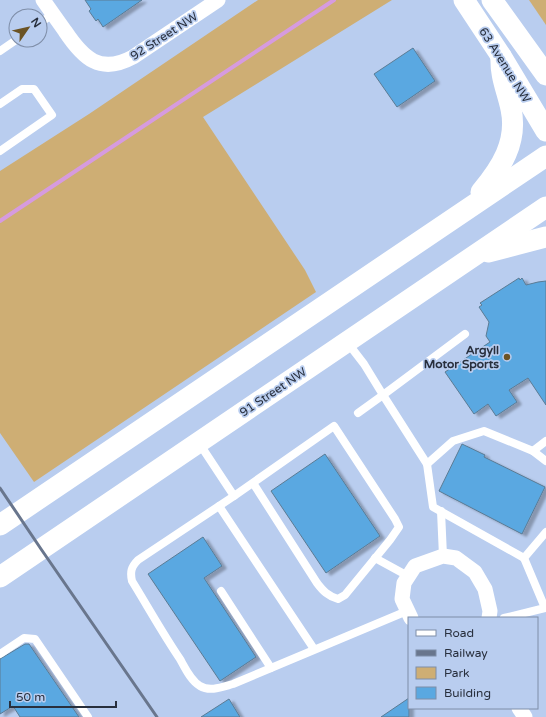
<svg xmlns="http://www.w3.org/2000/svg" width="546" height="717" font-family="'Varela Round',sans-serif">
  <style>
    .green { fill: #ceae74 }
    .lines { fill: none; stroke-linecap: round; stroke-linejoin: round }
    .stream { stroke: #d69bdf; stroke-width: 4 }
    .building { fill: #5aa8e1; stroke: #5b7b94; filter: url(#shadow) }
    .lane { stroke: #fff; stroke-width: 8 }
    .street { stroke: #fff; stroke-width: 15 }
    .secondary { stroke: #fff; stroke-width: 21 }
    .rail { stroke: #69768d; stroke-width: 3 }
    .poi-dot { fill: #6b5324; stroke: #b9cdef; stroke-width: 1.5 }
    .labels { text-anchor: middle; stroke-width: 3.5; stroke-linejoin: round; paint-order: stroke }
    .street-label { font-size: 12px; fill: #282f3d; stroke: #b9cdef }
    .poi-label { font-size: 12px; font-weight: bold; fill: #282f3d; stroke: #b9cdef; text-anchor: end }
  </style>
  <defs>
    <filter id="shadow"><feDropShadow dx="4.5" dy="2.5" stdDeviation="1" flood-color="#0004"/></filter>
  </defs>
  <rect width="100%" height="100%" fill="#b9cdef"/>
  <g class="green">
    <polygon points="258,0 392,0 203,117 305,270 316,292 34,482 0,433 0,171 89,114"/>
    <polygon points="529,0 546,0 546,25"/>
  </g>
  <g class="lines">
    <polyline class="stream" points="0,221 334,0"/>
  </g>
  <g class="building">
    <polygon points="85,0 142,0 103,27 98,19 96,21 89,11 91,9"/>
    <polygon points="413,48 435,81 397,107 374,74"/>
    <polygon points="519,278 520,280 522,278 526,285 538,282 546,281 546,405 528,378 509,390 517,402 496,416 488,404 474,414 445,372 490,342 486,336 489,322 479,307 482,305 480,303"/>
    <polygon points="462,444 485,455 484,457 545,487 522,534 439,491"/>
    <polygon points="325,454 380,536 326,573 271,491"/>
    <polygon points="203,537 222,566 204,578 256,657 220,681 148,574"/>
    <polygon points="25,644 29,644 79,717 20,717 13,706 0,714 0,659"/>
    <polygon points="409,698 409,717 381,717"/>
    <polygon points="229,699 240,717 201,717"/>
  </g>
  <g class="lines">
    <g class="lane">
      <polyline points="40,23 53,14"/>
      <polyline points="0,51 16,40"/>
      <polyline points="0,104 22,89 34,89 52,115 0,151"/>
      <polyline points="465,334 383,395 427,464 453,441 484,431 533,451 546,461"/>
      <polyline points="347,342 364,364 383,395 358,413"/>
      <path d="M199,443L234,496L138,560C131,567 130,572 132,581C148,607 163,634 180,659C185,668 191,681 200,686C210,692 222,687 233,684L407,611"/>
      <polyline points="533,451 546,441"/>
      <polyline points="427,464 433,507 524,558 546,532"/>
      <path d="M234,496L334,426L395,519L399,527L390,540L345,595L338,599C328,596 323,591 317,583L253,483"/>
      <polyline points="219,506 314,649"/>
      <polyline points="441,511 443,556"/>
      <polyline points="375,558 408,576"/>
      <polyline points="221,591 271,668"/>
      <polyline points="504,618 545,608 524,558"/>
      <polyline points="0,654 24,638 35,639 88,717"/>
    </g>
    <g class="street">
      <path d="M43,0C50,10 58,21 65,31C83,58 100,75 133,57L218,0"/>
      <polyline points="411,618 402,599 404,583 415,566 443,556 456,558 475,572 485,589 490,611 489,618"/>
      <polyline points="519,708 525,717"/>
    </g>
    <g class="secondary">
      <polyline points="464,0 501,56 546,131"/>
      <polyline points="492,0 546,75"/>
      <path d="M481,192C501,168 518,142 511,109C507,90 500,77 501,56"/>
      <polyline points="488,252 546,237"/>
      <polyline points="0,525 546,156"/>
      <polyline points="0,577 546,207"/>
    </g>
    <polyline class="rail" points="0,488 41,549 157,717"/>
  </g>
  <circle class="poi-dot" cx="507" cy="357" r="4"/>
  <g class="labels">
    <g class="street-label">
      <text transform="translate(164 36) rotate(-33)" y="4">92 Street NW</text>
      <text transform="translate(505 65) rotate(58)" y="4">63 Avenue NW</text>
      <text transform="translate(273 392) rotate(-34)" y="4">91 Street NW</text>
    </g>
    <g class="poi-label">
      <text x="499" y="354">Argyll<tspan x="499" dy="14">Motor Sports</tspan></text>
    </g>
  </g>
  <rect x="408" y="617" width="130" height="92" fill="#b9cdef" stroke="#7f8ea8"/>
  <rect x="416" y="630" width="20" height="6" fill="#ffffff" stroke="#7f8ea8"/>
  <text x="444" y="637" font-size="12" fill="#282f3d">Road</text>
  <rect x="416" y="650" width="20" height="6" fill="#69768d" stroke="#7f8ea8"/>
  <text x="444" y="657" font-size="12" fill="#282f3d">Railway</text>
  <rect x="416" y="667" width="20" height="12" fill="#ceae74" stroke="#7f8ea8"/>
  <text x="444" y="677" font-size="12" fill="#282f3d">Park</text>
  <rect x="416" y="687" width="20" height="12" fill="#5aa8e1" stroke="#7f8ea8"/>
  <text x="444" y="697" font-size="12" fill="#282f3d">Building</text>
  <g transform="translate(28 28) rotate(56)"><circle r="19" fill="#b9cdef" stroke="#7f8ea8"/>
  <path d="M0-3L7 15L0 10L-7 15Z" fill="#6b5324"/>
  <text y="-6" font-size="11" font-weight="bold" text-anchor="middle" fill="#282f3d">N</text>
  </g>
  <path d="M10 701v6h106v-6" fill="none" stroke="#282f3d" stroke-width="2"/>
  <text x="16" y="701" font-size="12" fill="#282f3d" stroke="#b9cdef" stroke-width="3" paint-order="stroke">50 m</text>
</svg>
